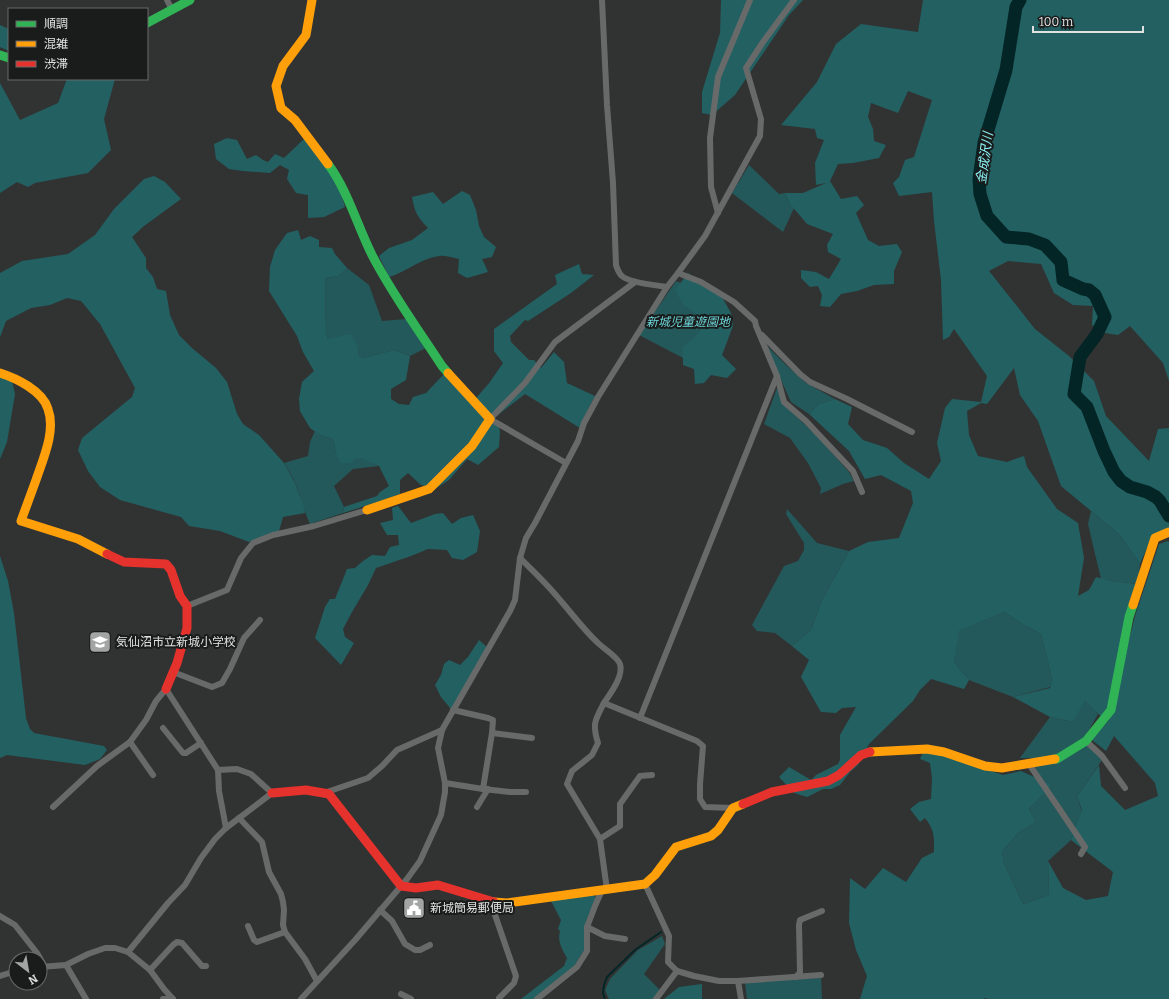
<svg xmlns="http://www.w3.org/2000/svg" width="1169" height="999" font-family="Bitter,'Noto Sans JP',serif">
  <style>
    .green { fill: #24595b }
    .forest { fill: #236062 }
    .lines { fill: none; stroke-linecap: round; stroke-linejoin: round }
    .stream { stroke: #042526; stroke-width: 2 }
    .river { stroke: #042526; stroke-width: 13 }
    .street { stroke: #686a6a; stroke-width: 6 }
    .fast { stroke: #30b455; stroke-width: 9 }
    .slow { stroke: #ff9f0a; stroke-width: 9 }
    .jam { stroke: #e5322d; stroke-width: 9 }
    .labels { text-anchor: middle; stroke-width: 4; stroke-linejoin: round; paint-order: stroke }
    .park-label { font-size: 12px; font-style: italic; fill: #6dd6d9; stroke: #1a1b1b }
    .poi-label { font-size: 12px; fill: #e0e2e2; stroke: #1a1b1b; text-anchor: start }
    .water-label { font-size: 13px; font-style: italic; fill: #8bf4f7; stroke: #1a1b1b }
  </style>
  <rect width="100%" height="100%" fill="#313333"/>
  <g class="green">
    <polygon points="749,165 779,194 785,193 790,204 794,208 783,232 732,193"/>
    <polygon points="347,268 369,285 382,321 407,319 432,345 410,356 394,350 363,358 359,356 358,347 328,339 326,334 325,278 339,276"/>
    <polygon points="676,281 705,293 723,306 685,359 639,335"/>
    <polygon points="765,344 786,365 806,383 835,399 819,404 809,414 791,402"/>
    <polygon points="777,388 783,404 816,435 849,472 854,481 843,484 820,494 821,488 808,463 790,438 764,424"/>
    <path d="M315,431L320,435L333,439L336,453L355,458H361L379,466L353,469L334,486L344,507L343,513L310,524C304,511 301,498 296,485C293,477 288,470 284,463L308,456L310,442Z"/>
    <polygon points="787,509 817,543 849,551 822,600 811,630 792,646 775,633 757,631 752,625 784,566 798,561 804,550 804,543 786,514"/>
    <polygon points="1091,511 1120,535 1140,564 1138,584 1111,581 1101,579 1088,524"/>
    <polygon points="1004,612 1024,625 1041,634 1052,678 1050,687 1013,697 969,680 954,662 958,631"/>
    <polygon points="1084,698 1098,714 1085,737 1056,758 1020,758 1050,717 1073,722"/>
    <polygon points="1086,744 1102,760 1077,796 1082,812 1076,828 1048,789 1052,785 1043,781 1034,765"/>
    <polygon points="1045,792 1074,833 1071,840 1048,861 1049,895 1023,904 1004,863 1002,852 1018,833 1036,822 1029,809"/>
    <polygon points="662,936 665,944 644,974 660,990 653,999 609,999 605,990 610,979 638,950"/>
    <polygon points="821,978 822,999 747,999 745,982"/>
  </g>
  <g class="forest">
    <polygon points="721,0 803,0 789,15 735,95 712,115 702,113 702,92 720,33"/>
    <polygon points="923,0 1169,0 1169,381 1163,363 1130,326 1118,335 1105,333 1092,325 1093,306 1073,305 1054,293 1041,264 1008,261 989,271 1035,329 1069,356 1094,381 1106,416 1149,461 1158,429 1169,428 1169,528 1167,528 1150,541 1140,564 1120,535 1061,486 1038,421 1020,395 1014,368 987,404 981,403 967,411 969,435 978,456 1007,462 1024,456 1027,467 1057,509 1078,523 1084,558 1078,596 1089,590 1096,577 1111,581 1138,584 1108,713 1104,719 1095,711 1085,700 1073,722 1050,717 1013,697 1050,688 1052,678 1041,634 1024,625 1004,612 959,631 954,662 969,680 964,689 931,679 920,690 913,701 869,744 858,765 850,772 840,785 831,789 823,789 807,797 794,793 779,777 789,767 811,780 816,775 838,764 840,760 840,735 856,707 842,708 836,713 821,712 801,677 809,660 792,646 811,630 822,600 849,551 868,542 899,538 913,503 911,491 881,475 865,479 849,451 809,414 819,404 835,399 852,407 848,424 863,440 887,448 904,463 929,479 941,461 937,443 945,408 952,399 981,402 987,376 954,329 949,337 943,340 941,280 934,221 932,192 899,196 893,183 899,177 905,160 914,157 932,100 908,91 898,113 871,103 868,117 873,129 874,141 886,145 879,158 853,163 838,164 830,181 841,199 857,196 864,205 856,213 868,240 879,246 897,244 902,252 894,271 894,284 874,285 857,291 841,294 830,307 820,306 822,295 818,286 810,287 801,278 801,270 816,272 829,279 841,259 828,252 827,245 833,234 807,224 790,204 785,193 803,193 826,183 816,185 815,163 824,140 817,138 815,129 781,125 817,82 836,44 861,24 918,32"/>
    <polygon points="0,25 9,29 9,51 0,47"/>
    <polygon points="67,79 115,79 104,119 111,150 88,173 35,183 28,187 17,182 0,193 0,83 20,120 58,103"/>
    <polygon points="227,138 237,140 247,159 256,155 263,160 268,162 275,154 284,158 305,138 337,180 345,207 324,217 308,218 308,195 296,193 287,179 289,170 280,165 270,173 243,171 229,169 216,159 214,144"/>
    <polygon points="154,176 165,182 181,199 144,226 132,237 146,258 146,268 153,277 157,289 166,291 170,315 179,335 192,348 216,368 227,382 237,414 243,424 259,435 284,463 295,483 304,507 305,513 283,517 279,531 249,542 220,531 189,526 181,517 120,500 100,487 88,471 78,450 82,438 132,397 135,388 100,324 81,301 67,298 50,305 31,308 6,321 0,337 0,273 22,261 68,254 95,235 114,209 144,179"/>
    <path d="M462,191L470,195L476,210L479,226L484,237L496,247L492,257L482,259L485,265L488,272L467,278L458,273L459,259C453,258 446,255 440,256C423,257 406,272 389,277L379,256L389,248L412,240L428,228C417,216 415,213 412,197L433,192L443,204Z"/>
    <polygon points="298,230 301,240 310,236 319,240 319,247 332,248 335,254 347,268 339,276 325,278 326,334 328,339 351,334 358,347 359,356 363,358 394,350 410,356 406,380 391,389 391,399 399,404 409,405 413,397 426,393 444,374 499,427 500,431 499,447 478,465 467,459 449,480 435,489 421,485 408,473 400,480 400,494 381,501 343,513 344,507 377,496 380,492 389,486 379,466 360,458 355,458 351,463 341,463 336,453 333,439 320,435 310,428 300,411 299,399 302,382 314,371 303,352 297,336 269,291 270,267 275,250 287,233"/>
    <polygon points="579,264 582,274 594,275 571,293 528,321 525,320 510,336 511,342 529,360 534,360 541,368 554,352 564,362 567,383 595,396 585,415 580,428 525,394 494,418 477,404 477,397 490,382 503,363 494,351 494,329 557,284 555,275"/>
    <polygon points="688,273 722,297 731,313 733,326 722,355 736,369 727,378 711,375 704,383 695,384 694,369 683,365 683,347 695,337 707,322 683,304 675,290"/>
    <polygon points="0,377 12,381 15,394 7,442 0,459"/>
    <polygon points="398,506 411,523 435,514 443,513 452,524 461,518 473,515 480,531 477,552 463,560 452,558 447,550 428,549 411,556 376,568 368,585 352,612 343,629 345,637 354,643 341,665 315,638 325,607 330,599 335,599 347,569 355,568 363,561 372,555 385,556 390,547 399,545 398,535 387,535 380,523 393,520 392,508"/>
    <path d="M1168,541L1169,542V999H988L985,998L984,999H860L867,976L856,950L849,923L850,878L865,889L883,868L906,882L922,858L934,852C934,836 935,831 925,818L920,822L910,809L919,802L931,799L932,778L930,763L920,759L923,752L943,755L1003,775L1021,771L1052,785L1029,809L1036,822L1018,833L1002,852L1004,863L1023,904L1049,895L1048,861L1063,888L1086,900L1108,896L1113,872L1071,840L1082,810L1077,796L1099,765L1101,786L1125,810L1158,796L1155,783L1114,736L1106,751L1092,740L1109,720L1135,616L1159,544Z"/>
    <polygon points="0,556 8,581 14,613 26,718 30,729 34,733 104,746 107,750 100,759 85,765 7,755 0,758"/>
    <polygon points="479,640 487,647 451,709 441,697 435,685 441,675 444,664 449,660 460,665 468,657"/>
    <path d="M593,895L596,897L586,921L584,931V950L573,968L533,999H521L564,966L567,958C562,949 557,941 560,931L558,929L561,920L551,901Z"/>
    <polygon points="702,984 702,999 664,999 679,987"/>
  </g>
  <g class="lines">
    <polyline class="stream" points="605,999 603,993 604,985 607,977 635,950 661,932"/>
    <polyline class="river" points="1020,0 1016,7 1006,70 984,143 979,179 980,194 987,216 1006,237 1029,239 1045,245 1061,262 1063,280 1083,289 1089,290 1095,295 1105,317 1097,334 1080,357 1074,394 1087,407 1104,451 1114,472 1121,481 1130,487 1147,492 1156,497 1160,501 1169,516"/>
    <g class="street">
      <polyline points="167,0 172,10"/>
      <path d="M602,0L607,105L613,183L616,265C617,268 619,274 622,276C629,283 656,285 667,287"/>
      <polyline points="718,213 711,187 710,138 718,77 750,0"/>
      <polyline points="678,273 701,282 734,302 755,321 756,326 777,376 784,402 806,421 853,471 862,492"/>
      <polyline points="762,335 800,374 810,382 847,399 912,432"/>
      <polyline points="566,463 490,419 525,383 555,342 635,282"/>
      <path d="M520,558C534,572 548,585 560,600C573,615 584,630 598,643C604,649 618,657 620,664C624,676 610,694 604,703"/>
      <polyline points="187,606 227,590 241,558 253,543 273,535 314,526 367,510"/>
      <polyline points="173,672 212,687 222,683 230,669 244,638 260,620"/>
      <polyline points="640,718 777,376"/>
      <polyline points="163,728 183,753 186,753 201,743"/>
      <polyline points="492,733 532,738"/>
      <polyline points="1086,741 1102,756 1125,788"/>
      <polyline points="130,742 153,775"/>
      <polyline points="1029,764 1085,847 1081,854"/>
      <polyline points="218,770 219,791 226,828"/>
      <polyline points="445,783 483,789 492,733 493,720 488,718 453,710"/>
      <polyline points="483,789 510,792 526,792"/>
      <polyline points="324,793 368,778 382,766 397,750 442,730"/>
      <polyline points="477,807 488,789"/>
      <polyline points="239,818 262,842 269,872 281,894 283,902 284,910 283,925 285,932 305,959 317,981"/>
      <polyline points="600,839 620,826 620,804 640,776 652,775"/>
      <polyline points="645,884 669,936 668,962 677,971 694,976 719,981 738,981 821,975"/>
      <path d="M607,890L600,839L567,784L572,771L592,755L598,743C592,724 595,720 604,703L697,741L703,746L700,784V799L705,807L733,808"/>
      <polyline points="497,903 495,915 516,976 514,983 499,998"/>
      <polyline points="380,910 392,921 405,944 415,950 420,950 430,945"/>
      <polyline points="0,916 15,925 37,953 45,967"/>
      <polyline points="248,926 254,940 257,942 285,932"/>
      <polyline points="587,927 605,936 625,939"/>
      <polyline points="128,952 150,970 164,989 173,999"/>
      <polyline points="66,965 86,999"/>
      <polyline points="40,967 66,965 88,954 105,948 115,948 128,952 168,903 185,885 201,858 215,839 226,828 272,793 251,774 237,769 218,770 166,689 156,701 146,720 130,742 97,766 53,807"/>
      <polyline points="150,970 173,945 177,942 182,943 202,966 206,966"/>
      <polyline points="0,976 16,971"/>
      <polyline points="796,977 800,972 799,925 800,920 822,911"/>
      <polyline points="738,981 741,999"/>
      <polyline points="401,994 411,999"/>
      <polyline points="163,999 173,999"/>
      <polyline points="301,999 356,939 407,879 420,861 441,815 445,792 445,783 438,748 442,730 510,611 515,600 520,558 526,538 535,523 578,441 584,423 598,397 667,287 678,273 705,236 760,136 761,119 746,68 763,42 794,0"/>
      <polyline points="537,999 577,967 587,951 587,927 595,906 602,890"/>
      <polyline points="656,999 677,971"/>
    </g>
    <g class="fast">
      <polyline points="147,23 190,0"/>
      <polyline points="0,55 9,58"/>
      <path d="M328,164C348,191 357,225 372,255C392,294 418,329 442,366L448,373"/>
      <polyline points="1055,759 1057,759 1086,741 1111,710 1129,617 1133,605"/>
    </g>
    <g class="slow">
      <polyline points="312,0 306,35 283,66 276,86 281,108 295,120 328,164"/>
      <path d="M0,373C16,378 43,391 48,409C56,431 43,459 36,480C31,494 26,507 21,521L78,539L107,554"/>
      <polyline points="367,510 429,489 472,446 490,419 448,373"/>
      <polyline points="1133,605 1155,538 1169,532"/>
      <polyline points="870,752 927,749 944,752 985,766 1002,768 1055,759"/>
      <polyline points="494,902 507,903 645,884 655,875 676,847 711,836 718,830 733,808 743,804"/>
    </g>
    <g class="jam">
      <polyline points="107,554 124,562 166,564 171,570 180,596 187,606 187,628 177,663 166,689"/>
      <polyline points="272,793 306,790 329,794 401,886 416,888 438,885 494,902"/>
      <polyline points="743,804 772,792 828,781 839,775 861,755 870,752"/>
    </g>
  </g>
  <defs>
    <g id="school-square" transform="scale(1.15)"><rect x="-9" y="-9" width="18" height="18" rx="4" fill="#a3a5a5" stroke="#1a1b1b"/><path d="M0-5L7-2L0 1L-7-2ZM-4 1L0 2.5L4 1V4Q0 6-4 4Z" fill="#fff"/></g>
    <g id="civic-square" transform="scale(1.15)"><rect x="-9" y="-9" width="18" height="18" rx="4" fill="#a3a5a5" stroke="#1a1b1b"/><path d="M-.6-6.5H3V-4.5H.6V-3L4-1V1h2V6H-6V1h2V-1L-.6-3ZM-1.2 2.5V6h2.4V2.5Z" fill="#fff"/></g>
  </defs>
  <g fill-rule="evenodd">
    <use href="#school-square" x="100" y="642"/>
    <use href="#civic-square" x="414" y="908"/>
  </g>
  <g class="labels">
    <g class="park-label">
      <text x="688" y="326">新城児童遊園地</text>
    </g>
    <g class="poi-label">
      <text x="116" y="646">気仙沼市立新城小学校</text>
      <text x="430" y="912">新城簡易郵便局</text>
    </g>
    <g class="water-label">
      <text transform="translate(984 158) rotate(-82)" y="5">金成沢川</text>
    </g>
  </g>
  <rect x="8" y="8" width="140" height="72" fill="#1a1b1b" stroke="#696b6b"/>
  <rect x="16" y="21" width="20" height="6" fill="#30b455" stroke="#696b6b"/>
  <text x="44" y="28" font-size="12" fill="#e0e2e2">順調</text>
  <rect x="16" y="41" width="20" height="6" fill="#ff9f0a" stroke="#696b6b"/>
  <text x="44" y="48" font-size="12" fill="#e0e2e2">混雑</text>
  <rect x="16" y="61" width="20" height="6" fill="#e5322d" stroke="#696b6b"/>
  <text x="44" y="68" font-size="12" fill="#e0e2e2">渋滞</text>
  <g transform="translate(28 971) rotate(149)"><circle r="19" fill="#1a1b1b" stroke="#696b6b"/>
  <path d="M0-3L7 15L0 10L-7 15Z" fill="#a3a5a5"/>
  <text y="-6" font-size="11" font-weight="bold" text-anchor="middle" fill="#e0e2e2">N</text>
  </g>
  <path d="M1033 26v6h110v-6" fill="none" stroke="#e0e2e2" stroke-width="2"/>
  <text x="1039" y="26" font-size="12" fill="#e0e2e2" stroke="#1a1b1b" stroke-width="3" paint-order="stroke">100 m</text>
</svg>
